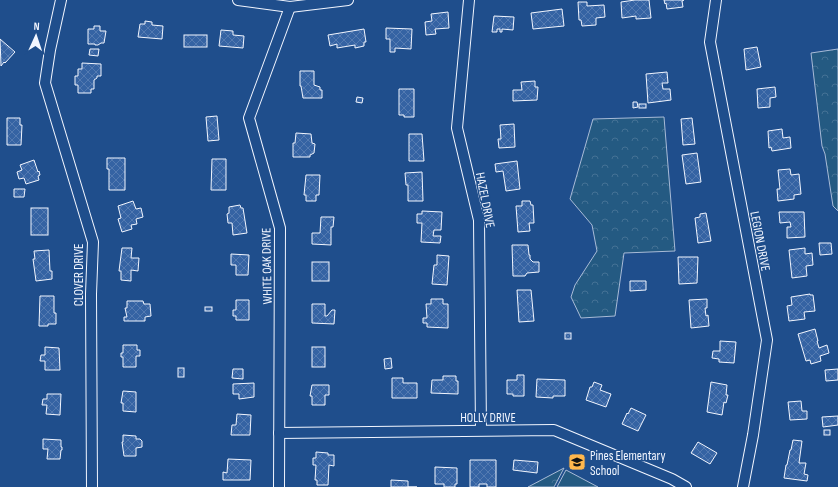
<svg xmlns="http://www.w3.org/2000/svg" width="838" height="487" font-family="'Sofia Sans Condensed',sans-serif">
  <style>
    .forest { fill: url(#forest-crowns); stroke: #a8bbd7 }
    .garden { fill: #245a82; stroke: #a8bbd7 }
    .building { fill: url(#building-cross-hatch); stroke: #f2f6ff }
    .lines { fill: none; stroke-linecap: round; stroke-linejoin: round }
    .minor-casing { stroke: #f2f6ff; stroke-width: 12 }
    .minor { stroke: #1f4e8c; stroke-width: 10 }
    .labels { text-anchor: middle; stroke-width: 3; stroke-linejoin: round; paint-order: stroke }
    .street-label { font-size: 13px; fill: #f2f6ff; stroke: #1f4e8c }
    .poi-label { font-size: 13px; fill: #f2f6ff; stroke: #1f4e8c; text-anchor: start }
  </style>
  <defs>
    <pattern id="forest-crowns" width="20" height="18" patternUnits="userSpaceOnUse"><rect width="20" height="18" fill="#245a82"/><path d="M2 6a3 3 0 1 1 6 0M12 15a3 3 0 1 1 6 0" fill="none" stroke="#447295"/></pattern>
    <pattern id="building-cross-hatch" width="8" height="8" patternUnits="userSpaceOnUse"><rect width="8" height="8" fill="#3563a3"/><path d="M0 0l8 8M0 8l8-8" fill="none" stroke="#537ab1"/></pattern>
  </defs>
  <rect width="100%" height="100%" fill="#1f4e8c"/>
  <g class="forest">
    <polygon points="838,49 838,211 833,206 825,154 822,146 811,53"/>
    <polygon points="664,117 675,251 624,253 615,316 581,318 571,297 575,285 597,251 592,225 570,199 593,119"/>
    <polygon points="564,468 554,487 528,487"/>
  </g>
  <polygon class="garden" points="566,470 598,487 557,487"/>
  <g class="building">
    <polygon points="635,0 649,0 651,18 636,19 636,16 622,18 621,2"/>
    <polygon points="664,0 684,0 682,1 683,7 667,9 666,3 665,4"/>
    <polygon points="578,2 587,2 587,6 604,5 605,17 596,18 596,25 582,26 581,20 579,20"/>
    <polygon points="562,9 564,26 533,29 531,13"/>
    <polygon points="448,12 449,28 435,29 436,34 426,35 425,22 432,21 431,14"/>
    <polygon points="494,16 514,17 513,30 502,29 502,32 500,32 500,29 497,29 497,32 492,32"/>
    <polygon points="145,21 152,22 152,25 163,26 162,39 138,37 140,24 145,24"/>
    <polygon points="94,26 100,26 100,31 106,31 104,43 101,43 98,45 95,45 95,44 88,44 88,29 94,29"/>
    <polygon points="386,28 412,29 411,49 395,48 395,52 390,52 390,39 386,39"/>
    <polygon points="364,29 366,42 364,42 364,46 355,48 355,45 337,48 337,44 330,46 328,35"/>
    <polygon points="221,30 233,31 233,35 244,36 243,48 219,46"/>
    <rect x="184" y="35" width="23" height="12"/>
    <polygon points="0,39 15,52 5,63 4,62 1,66"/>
    <polygon points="757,47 761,67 746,70 744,49"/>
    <polygon points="90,49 99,49 98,56 89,55"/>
    <polygon points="82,63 101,64 101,76 97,76 97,78 94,80 94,89 91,89 91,93 78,93 78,85 75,85 75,76 78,76 78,69 82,69"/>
    <polygon points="300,71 314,71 314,85 320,87 320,90 322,90 322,98 303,98 301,86 300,86"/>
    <polygon points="667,72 668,83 662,83 663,89 670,89 671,100 648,103 646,74"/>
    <polygon points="535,81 535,87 538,87 537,100 513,101 513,90 522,90 521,82"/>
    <polygon points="775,87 776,97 770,98 770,107 758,108 757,89"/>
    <polygon points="399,89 414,89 414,117 404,117 404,115 399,115"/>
    <polygon points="357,97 363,98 362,103 356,102"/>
    <polygon points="633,102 637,102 638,107 633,108"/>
    <rect x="639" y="104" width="7" height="4"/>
    <polygon points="217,116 219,140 208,141 206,117"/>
    <polygon points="7,118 20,118 20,125 22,125 21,145 7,145"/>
    <polygon points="692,118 695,144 683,145 681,119"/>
    <polygon points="514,124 515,147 499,148 498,139 501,139 500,125"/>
    <polygon points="782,129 783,138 790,137 791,148 772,151 771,147 769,148 768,131"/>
    <polygon points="296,133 311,134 312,143 315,144 314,153 310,155 310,157 293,157 293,143 295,143"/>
    <polygon points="409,134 422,134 424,161 409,161"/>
    <polygon points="697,153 701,182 686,184 682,155"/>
    <polygon points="107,158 125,158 125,190 109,190 109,169 107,169"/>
    <polygon points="212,159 226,159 226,190 211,190"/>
    <polygon points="34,160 38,172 39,171 40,175 38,176 39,180 26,184 24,178 19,179 17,172 22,170 20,165"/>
    <polygon points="517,161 520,189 506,191 503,171 496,172 495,164"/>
    <polygon points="790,169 791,175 799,174 801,194 794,195 794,199 778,201 777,189 780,189 778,170"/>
    <polygon points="422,172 423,201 408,201 408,185 406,185 405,173"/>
    <polygon points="306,175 320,175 319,195 316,195 316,201 306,201 306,195 304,195"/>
    <polygon points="14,189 25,189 24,197 14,197"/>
    <polygon points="133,201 136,209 141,208 143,217 136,219 137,224 131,225 132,229 122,232 118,219 121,218 118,206"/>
    <polygon points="522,201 530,201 531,205 533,205 534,223 529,223 530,231 518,232 516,206 522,206"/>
    <polygon points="240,205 241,208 243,208 247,233 233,235 232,223 228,223 227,214 229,213 229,207"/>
    <rect x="31" y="208" width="17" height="27"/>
    <polygon points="422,211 442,212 441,230 434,230 433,236 441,236 440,243 421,242 422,223 417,223 417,214 422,214"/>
    <polygon points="779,212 804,212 805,237 787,238 787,227 791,227 790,222 780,223"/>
    <polygon points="706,213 711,241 698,243 695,218 700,217 700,214"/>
    <polygon points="321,217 334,217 333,227 331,227 331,245 312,244 312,233 320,233"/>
    <polygon points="819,243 831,243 832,254 820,255"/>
    <polygon points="512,245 528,245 529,255 530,255 530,259 533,262 539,262 539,272 527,273 525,276 513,276"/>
    <polygon points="122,248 132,248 131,258 139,258 138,271 131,270 131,281 121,280 121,271 119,271"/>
    <polygon points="805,248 805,254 812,253 813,265 806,266 807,276 792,278 789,250"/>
    <polygon points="49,250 50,271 52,271 52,279 36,281 33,259 35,259 34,251"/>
    <polygon points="231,254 249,255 248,275 236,275 236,265 231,265"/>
    <polygon points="437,255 449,256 447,285 432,284 434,265 437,265"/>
    <polygon points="678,257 698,257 697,283 679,284"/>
    <rect x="312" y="262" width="17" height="19"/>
    <polygon points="630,281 646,281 646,290 630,291"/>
    <polygon points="517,290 531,290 534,321 519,322"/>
    <polygon points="810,294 810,295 813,295 815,311 804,312 805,319 789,321 787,306 792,305 791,297"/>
    <polygon points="40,296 54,296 54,313 56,313 56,324 48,324 48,326 39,326"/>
    <polygon points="431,299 443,299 443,304 448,304 448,328 427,327 427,323 423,323 423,318 427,318 426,304 431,304"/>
    <polygon points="707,299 707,308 705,308 706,316 708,315 709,326 691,328 689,300"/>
    <polygon points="236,300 249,300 249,320 236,320 236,316 233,316 233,310 236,310"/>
    <polygon points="127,301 143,301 144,304 150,304 151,316 145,317 145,321 124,321 124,317 127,317 125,308 127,308"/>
    <polygon points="312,304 325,304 325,316 327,316 332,310 335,310 334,324 312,323"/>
    <rect x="205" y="307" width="7" height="4"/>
    <polygon points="815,329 818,341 817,341 819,348 827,345 829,353 820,356 821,361 811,364 810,360 806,361 798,334"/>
    <rect x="565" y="333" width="6" height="6"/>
    <polygon points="720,341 736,342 734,363 719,362 719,359 712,358 713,351 720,351"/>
    <polygon points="123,345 137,345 137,350 140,350 140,356 136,356 136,367 123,367 123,357 121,357 121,353 123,353"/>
    <polygon points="45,347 59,348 60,370 45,370 45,361 40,361 41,355 45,355"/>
    <rect x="312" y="347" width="13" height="20"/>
    <polygon points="391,358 392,368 385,369 384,359"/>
    <rect x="178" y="368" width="6" height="9"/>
    <polygon points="233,369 243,369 243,379 232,378"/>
    <polygon points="838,369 838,380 826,381 825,370"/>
    <polygon points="517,375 524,375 524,396 513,396 513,394 507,394 507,380 517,380"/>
    <polygon points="443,376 456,376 456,381 458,381 458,394 431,393 432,380 443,380"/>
    <polygon points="392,378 403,378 403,383 417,383 417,398 392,398"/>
    <polygon points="537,379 565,380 565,396 553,396 553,398 536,397"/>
    <polygon points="594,382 602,385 600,390 611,394 606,407 586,400 590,387 592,387"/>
    <polygon points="711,382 727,385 726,395 728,395 726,403 724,402 722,415 707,412"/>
    <polygon points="254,383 254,397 239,399 239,394 233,394 233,384"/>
    <polygon points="312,385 329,385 329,395 325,395 325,405 312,405 312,396 310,396"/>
    <polygon points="123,391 136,392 136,412 123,411 123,403 121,403"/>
    <polygon points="47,394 61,394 60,415 46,414 47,405 42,405 43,399 47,399"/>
    <polygon points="801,401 802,411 807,411 807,419 790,420 788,402"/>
    <polygon points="631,408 646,415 638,431 622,424 627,413 628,414"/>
    <polygon points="237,414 251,415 250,435 231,435 232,425 236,425"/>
    <polygon points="838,416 838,425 823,427 822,417"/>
    <rect x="824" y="430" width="6" height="5"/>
    <polygon points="123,435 136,436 136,439 140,439 142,441 142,447 136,448 136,456 124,456 122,442 123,442"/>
    <polygon points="43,439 61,440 61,447 62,447 62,450 61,450 60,459 47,459 48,449 43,449"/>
    <polygon points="793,440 802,441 799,463 806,463 804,474 808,475 807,481 784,478 786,465 787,465 790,450 791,450"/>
    <polygon points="698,442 717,453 710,464 691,453"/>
    <polygon points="316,452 328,453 328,455 334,455 334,466 329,465 328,485 317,485 317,480 315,480 316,465 313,465 313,458 316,458"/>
    <polygon points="228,459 251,460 250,480 223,480 223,472 227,473"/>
    <polygon points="470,460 496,460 496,487 487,487 487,484 479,484 479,487 470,487"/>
    <polygon points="514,460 538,462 537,473 513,470"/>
    <polygon points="435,467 457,468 457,484 455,484 455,487 444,487 444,484 435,484"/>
    <polygon points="391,480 408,481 408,487 417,487 391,487"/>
  </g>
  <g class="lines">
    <g class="minor-casing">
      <g id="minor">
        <polyline points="61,0 50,50 45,83 93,242 91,294 92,487"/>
        <polyline points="238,0 290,7 348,0"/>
        <polyline points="469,0 457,128 479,220 481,430"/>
        <polyline points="716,0 710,42 767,340 753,435 743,487"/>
        <polyline points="279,433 554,430 672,479 686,487"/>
        <polyline points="279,487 280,228 249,118 290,7"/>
      </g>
    </g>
    <use href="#minor" class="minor"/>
  </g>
  <defs>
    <g id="school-square" transform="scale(0.9)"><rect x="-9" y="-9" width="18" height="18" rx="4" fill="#ffb74d" stroke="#1f4e8c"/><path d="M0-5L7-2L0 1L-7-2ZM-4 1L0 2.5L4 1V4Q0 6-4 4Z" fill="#111"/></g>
  </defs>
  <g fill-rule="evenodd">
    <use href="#school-square" x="577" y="462"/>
  </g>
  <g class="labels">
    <g class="street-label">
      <text transform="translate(486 200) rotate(79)" y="5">HAZEL DRIVE</text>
      <text transform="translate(761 241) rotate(79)" y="5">LEGION DRIVE</text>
      <text transform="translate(266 266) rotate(-91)" y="5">WHITE OAK DRIVE</text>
      <text transform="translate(78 275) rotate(-90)" y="5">CLOVER DRIVE</text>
      <text x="488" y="422">HOLLY DRIVE</text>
    </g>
    <g class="poi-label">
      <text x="590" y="460">Pines Elementary<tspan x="590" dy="15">School</tspan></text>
    </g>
  </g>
  <g transform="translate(36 36) rotate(3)" stroke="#1f4e8c" stroke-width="3" paint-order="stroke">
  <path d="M0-3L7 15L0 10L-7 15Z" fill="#f2f6ff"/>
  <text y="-6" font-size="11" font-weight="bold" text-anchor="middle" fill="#f2f6ff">N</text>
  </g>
</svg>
